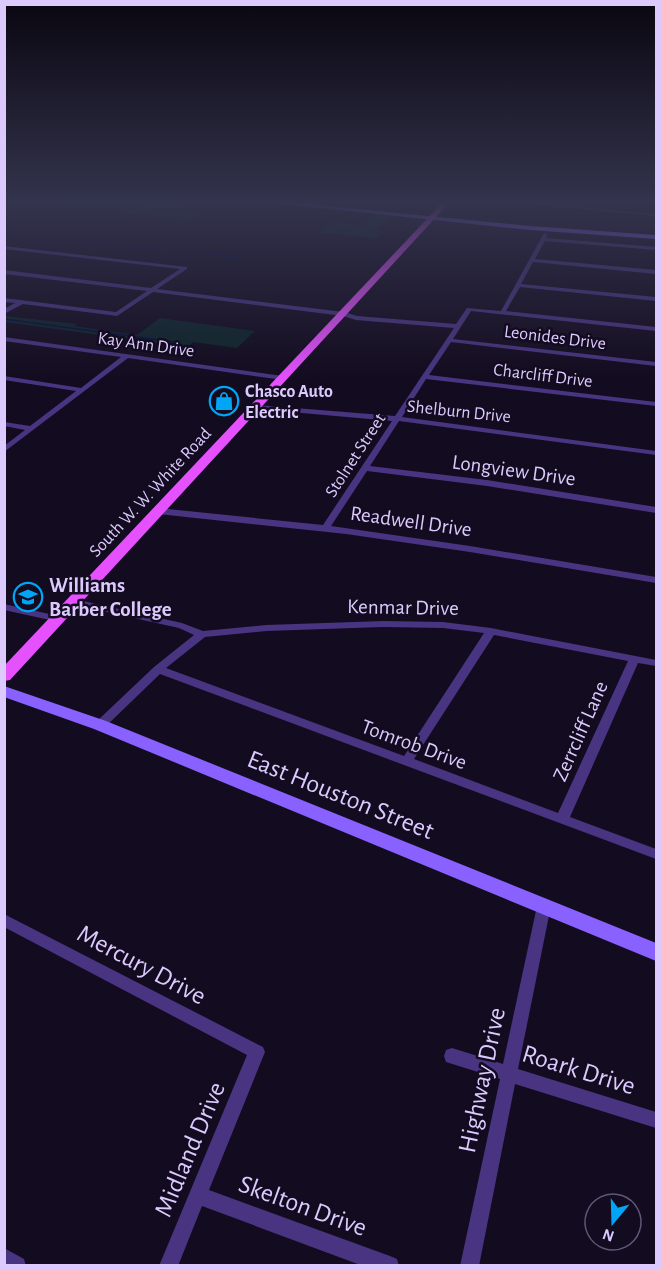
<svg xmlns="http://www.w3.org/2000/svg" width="661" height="1270" font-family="'Alegreya Sans',sans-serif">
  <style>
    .green { fill: #0e242a }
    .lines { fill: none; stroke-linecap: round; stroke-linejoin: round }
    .stream { stroke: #060e3d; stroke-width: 1.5 }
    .street { fill: #483481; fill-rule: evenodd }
    .secondary { fill: #8861ff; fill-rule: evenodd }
    .primary { fill: #e551ff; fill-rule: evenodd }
    .labels { text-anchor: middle; stroke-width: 5; stroke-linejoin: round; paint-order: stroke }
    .far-street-label { font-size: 18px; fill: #dccaff; stroke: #130b1f }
    .far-poi-label { font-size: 18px; font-weight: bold; fill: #dccaff; stroke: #130b1f; text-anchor: start }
    .street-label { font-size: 21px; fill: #dccaff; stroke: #130b1f }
    .poi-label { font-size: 21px; font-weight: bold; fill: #dccaff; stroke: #130b1f; text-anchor: start }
    .near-street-label { font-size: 26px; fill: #dccaff; stroke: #130b1f }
  </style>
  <rect width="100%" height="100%" fill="#130b1f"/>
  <g class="green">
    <polygon points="22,203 145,203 209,209 192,220"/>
    <polygon points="375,214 392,216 376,230 384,232 376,238 319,233 332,222 363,225"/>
    <polygon points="5,316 77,324 74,326 137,335 160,318 255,331 237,348 193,342 187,347 5,322"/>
  </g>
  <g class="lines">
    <g class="stream">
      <polyline points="4,234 239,257"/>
      <polyline points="4,319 174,342"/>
    </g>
    <g class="street">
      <polygon points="519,203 539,203 656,214 656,216"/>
      <polygon points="544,233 548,234 546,238 656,247 656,250 545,241 535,259 656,270 656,274 533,262 521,284 656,297 656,301 520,287 506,311 656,327 656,331 471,311 453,339 656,362 656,366 451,342 429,375 656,402 656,406 426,379 402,417 656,451 656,455 399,421 370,466 487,480 656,507 656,513 487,486 367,471 331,526 470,546 656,577 656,583 470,552 346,534 158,514 154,511 158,508 323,525 392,421 257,409 253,407 257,405 395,416 454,328 356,320 343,316 153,292 117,316 23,304 4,314 4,309 15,303 4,302 4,298 116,312 147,291 4,274 4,270 151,288 180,269 4,249 4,246 187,267 187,269 157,289 344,312 357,316 456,324 467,308 501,311"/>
      <polygon points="4,337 283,376 286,378 283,380 128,358 4,452 4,446 25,430 4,426 4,422 30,426 76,391 4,380 4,376 81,388 121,357 4,341"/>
      <path d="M74,599L182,623L203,631L266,625L383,621L443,622L491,628L656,660V666L638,663L570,817L656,849V859L160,674L104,728H96L94,725L96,722L154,667L194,635L179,628L70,604L69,602L70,600ZM383,627L443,628L484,633L404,756L166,668L205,637L266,631ZM494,635L628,661L558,813L414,759Z"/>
      <polygon points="4,604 63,617 64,619 59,622 4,610"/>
      <polygon points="544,900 549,902 551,906 518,1069 656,1112 656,1128 515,1084 479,1266 460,1266 500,1079 446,1062 444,1056 446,1050 452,1048 503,1064 537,906 539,902"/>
      <polygon points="4,914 263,1047 265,1052 209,1190 390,1256 397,1259 399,1266 363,1266 202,1206 178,1266 159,1266 247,1055 4,927"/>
      <polygon points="4,1248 24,1259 26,1266 4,1266"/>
    </g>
    <g class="secondary">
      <polygon points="272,203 297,203 530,226 656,235 656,239 530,230"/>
      <polygon points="4,686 106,721 656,943 656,961 94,729 4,697"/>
    </g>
    <polygon class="primary" points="442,203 449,203 10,680 4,681 4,666"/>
  </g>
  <linearGradient id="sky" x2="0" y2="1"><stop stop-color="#0a0611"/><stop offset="0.53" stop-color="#33344d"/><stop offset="1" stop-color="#33344d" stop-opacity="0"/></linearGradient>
  <rect width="661" height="381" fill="url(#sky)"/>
  <defs>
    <g id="shop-ring" transform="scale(1.5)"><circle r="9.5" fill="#130b1f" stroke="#00a5f5" stroke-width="1.5"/><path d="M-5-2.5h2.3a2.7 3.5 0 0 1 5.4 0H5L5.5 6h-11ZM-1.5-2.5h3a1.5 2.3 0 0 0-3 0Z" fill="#00a5f5"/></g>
    <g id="university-ring" transform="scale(1.5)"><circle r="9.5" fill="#130b1f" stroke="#00a5f5" stroke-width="1.5"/><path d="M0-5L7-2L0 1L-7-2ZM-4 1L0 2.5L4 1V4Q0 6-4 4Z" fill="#00a5f5"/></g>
  </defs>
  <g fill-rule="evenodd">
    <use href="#shop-ring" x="224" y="401"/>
    <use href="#university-ring" x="28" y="597"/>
  </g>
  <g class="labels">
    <g class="far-street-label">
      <text transform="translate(555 337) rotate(7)" y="6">Leonides Drive</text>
      <text transform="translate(146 344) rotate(8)" y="6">Kay Ann Drive</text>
      <text transform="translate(543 375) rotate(7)" y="6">Charcliff Drive</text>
      <text transform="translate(459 411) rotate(6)" y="6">Shelburn Drive</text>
      <text transform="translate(355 455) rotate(-57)" y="6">Stolnet Street</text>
      <text transform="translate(150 492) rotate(-47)" y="6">South W. W. White Road</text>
    </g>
    <g class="far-poi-label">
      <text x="245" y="397">Chasco Auto<tspan x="245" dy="21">Electric</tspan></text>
    </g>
    <g class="street-label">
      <text transform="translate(514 470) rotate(8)" y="7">Longview Drive</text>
      <text transform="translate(411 521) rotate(8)" y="7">Readwell Drive</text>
      <text transform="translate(403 607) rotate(1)" y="7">Kenmar Drive</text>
      <text transform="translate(580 731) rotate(-66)" y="7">Zerrcliff Lane</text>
      <text transform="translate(414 744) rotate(20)" y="7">Tomrob Drive</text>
    </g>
    <g class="poi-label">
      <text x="49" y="592">Williams<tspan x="49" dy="24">Barber College</tspan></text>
    </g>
    <g class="near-street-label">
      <text transform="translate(341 794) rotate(22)" y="9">East Houston Street</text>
      <text transform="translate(142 964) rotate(28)" y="9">Mercury Drive</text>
      <text transform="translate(579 1069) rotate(17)" y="9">Roark Drive</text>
      <text transform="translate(481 1080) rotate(-78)" y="9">Highway Drive</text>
      <text transform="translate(189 1149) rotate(-67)" y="9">Midland Drive</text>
      <text transform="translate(303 1205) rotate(20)" y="9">Skelton Drive</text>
    </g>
  </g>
  <rect width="661" height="1270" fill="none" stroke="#dccaff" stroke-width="12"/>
  <g transform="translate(613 1222) rotate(199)"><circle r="28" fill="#130b1f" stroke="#635779" stroke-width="1.5"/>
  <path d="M0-4.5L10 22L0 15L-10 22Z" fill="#00a5f5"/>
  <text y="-9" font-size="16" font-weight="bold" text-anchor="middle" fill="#dccaff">N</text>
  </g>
</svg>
